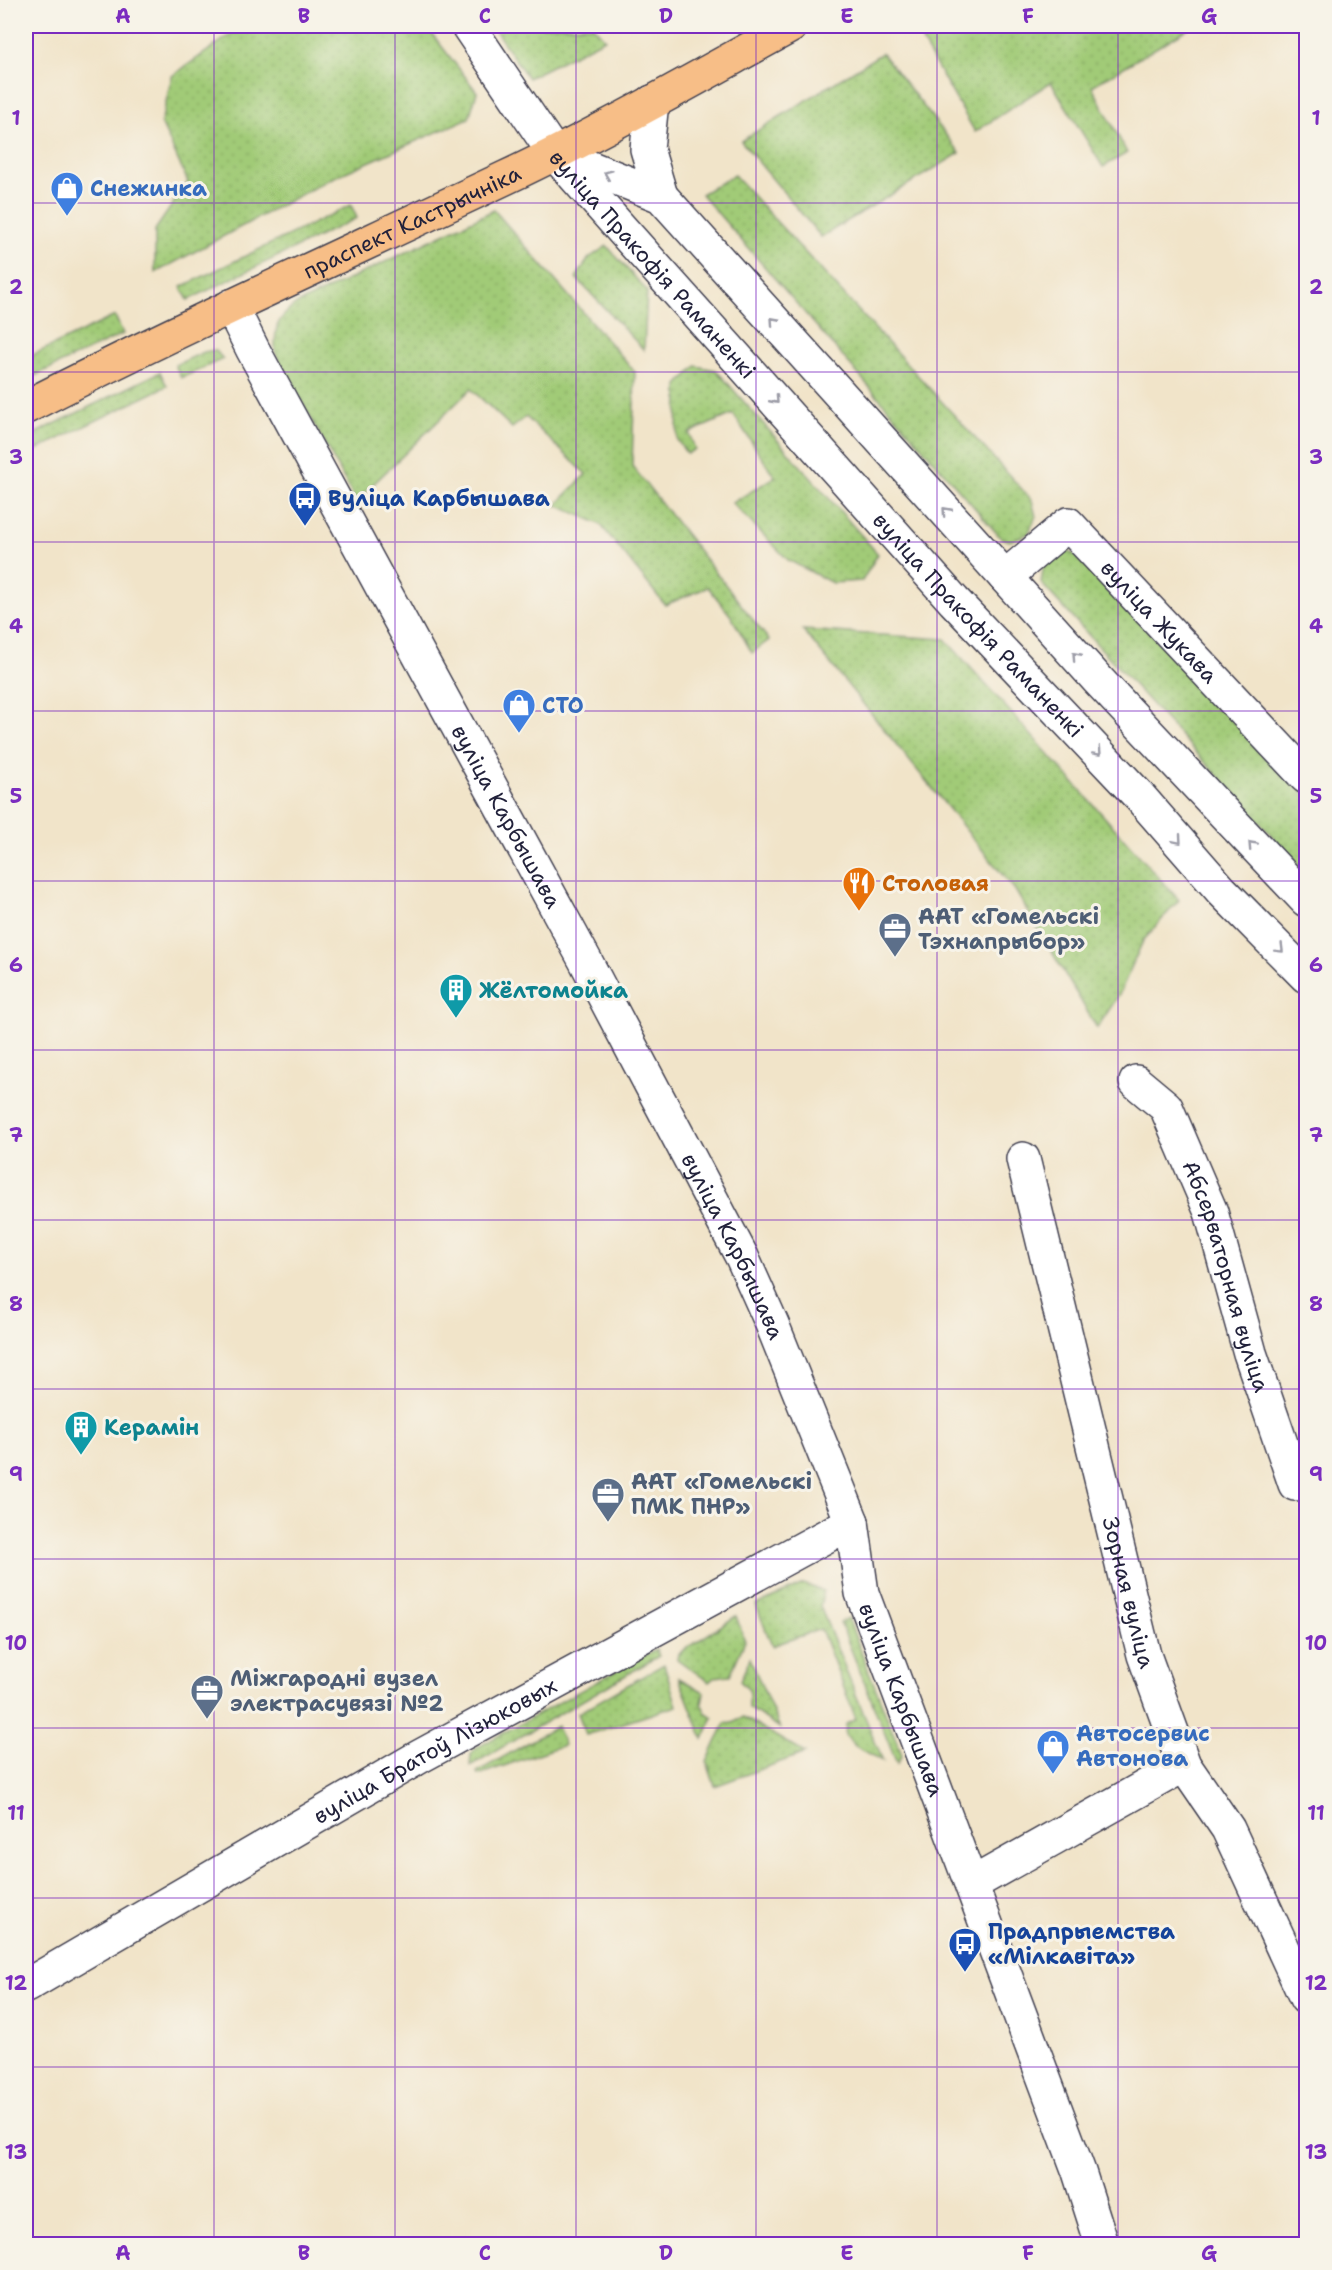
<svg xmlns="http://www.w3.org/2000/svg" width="1332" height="2270" font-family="'Shantell Sans',sans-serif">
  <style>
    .grass { fill: url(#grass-dots); stroke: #627659; stroke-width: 1.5 }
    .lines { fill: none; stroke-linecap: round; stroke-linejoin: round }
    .minor-casing { stroke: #413f50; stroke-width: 36 }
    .major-casing { stroke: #413f50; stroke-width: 36 }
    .minor { stroke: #fff; stroke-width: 33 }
    .major { stroke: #f7be87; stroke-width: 33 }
    .oneway { stroke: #9c9ca7 }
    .grid { fill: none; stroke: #7b2cbf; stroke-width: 1.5; stroke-opacity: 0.55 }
    .labels { text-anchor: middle; stroke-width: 6; stroke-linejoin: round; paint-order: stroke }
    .shop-label { font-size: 22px; font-weight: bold; fill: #366cbe; stroke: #f7f3e8; text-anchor: start }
    .street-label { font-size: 22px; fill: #22223b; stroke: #f7f3e8 }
    .transit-label { font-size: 22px; font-weight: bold; fill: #164399; stroke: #f7f3e8; text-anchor: start }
    .food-label { font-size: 22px; font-weight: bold; fill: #c56008; stroke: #f7f3e8; text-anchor: start }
    .service-label { font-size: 22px; font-weight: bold; fill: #4e5e75; stroke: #f7f3e8; text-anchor: start }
    .culture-label { font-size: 22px; font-weight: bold; fill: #0d838f; stroke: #f7f3e8; text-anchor: start }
    .neatline { fill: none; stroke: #7b2cbf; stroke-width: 2 }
    .grid-label { font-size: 20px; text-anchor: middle; font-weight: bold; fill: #7b2cbf }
  </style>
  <defs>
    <pattern id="grass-dots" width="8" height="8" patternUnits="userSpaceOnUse" patternTransform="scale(1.5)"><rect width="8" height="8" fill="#a1cb77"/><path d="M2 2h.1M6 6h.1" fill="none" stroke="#8aae68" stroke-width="1.8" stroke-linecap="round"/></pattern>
  </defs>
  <rect width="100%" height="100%" fill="#f7f3e8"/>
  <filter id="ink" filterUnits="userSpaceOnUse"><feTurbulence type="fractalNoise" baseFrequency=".0167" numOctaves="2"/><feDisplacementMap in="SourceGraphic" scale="12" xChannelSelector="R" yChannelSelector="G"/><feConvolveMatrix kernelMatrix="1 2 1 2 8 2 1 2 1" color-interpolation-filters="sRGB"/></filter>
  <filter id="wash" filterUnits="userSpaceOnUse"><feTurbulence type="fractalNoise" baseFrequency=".008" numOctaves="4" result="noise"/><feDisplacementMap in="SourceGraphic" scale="24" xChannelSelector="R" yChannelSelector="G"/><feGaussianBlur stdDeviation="1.35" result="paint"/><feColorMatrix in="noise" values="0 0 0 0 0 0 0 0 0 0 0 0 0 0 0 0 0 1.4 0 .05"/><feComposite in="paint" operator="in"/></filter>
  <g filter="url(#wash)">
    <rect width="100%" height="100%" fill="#f1e4c9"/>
    <g class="grass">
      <polygon points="243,26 426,26 477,92 469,118 330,179 155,273 155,230 188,182 161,123 172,76"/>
      <polygon points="492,26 593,26 605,39 528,78"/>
      <polygon points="949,26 1193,26 1092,86 1127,153 1103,167 1051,82 975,132 922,41"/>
      <polygon points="882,53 960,153 821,237 741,141"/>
      <polygon points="734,175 1032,500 1036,517 1028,534 1010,541 1001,538 701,194"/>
      <polygon points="351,205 357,218 188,300 181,287"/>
      <path d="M494,210L635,372L632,466L769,640L752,653L731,616L708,587L665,605L600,524L556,505L586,474L526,417L512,428L471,389L356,501L275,352C275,327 275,321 295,305Z"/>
      <polygon points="607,246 647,291 644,350 576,278 589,258"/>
      <polygon points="115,316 123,334 34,376 26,358"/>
      <polygon points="215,350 223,359 181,378 175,365 204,352"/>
      <polygon points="696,366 716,370 878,554 862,581 832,583 788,560 732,503 775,477 733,414 689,433 695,449 687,454 677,440 678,385"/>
      <polygon points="160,372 167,386 26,455 26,438"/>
      <polygon points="1069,552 1076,555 1306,795 1306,873 1041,583 1044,563 1055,554"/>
      <polygon points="803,630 945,639 1179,900 1143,941 1119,995 1097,1028 1015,890"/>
      <polygon points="803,1584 824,1591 820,1606 883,1761 855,1746 845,1735 846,1724 856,1719 821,1629 772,1646 756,1605"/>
      <polygon points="736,1616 745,1641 730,1675 715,1677 709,1682 677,1659 678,1654"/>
      <polygon points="848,1618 902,1755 897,1764 840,1622"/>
      <polygon points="656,1649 659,1656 470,1766 471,1754 476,1748"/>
      <polygon points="750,1658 780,1728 749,1708 749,1690 740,1681"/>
      <polygon points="664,1664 677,1706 586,1735 578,1713"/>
      <polygon points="679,1678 704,1692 702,1704 705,1712 713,1717 703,1739"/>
      <polygon points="743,1717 805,1753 715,1786 707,1762 725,1723 733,1723"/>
      <polygon points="557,1726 564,1745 478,1775 477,1772"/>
    </g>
  </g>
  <g filter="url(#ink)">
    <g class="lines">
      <g class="minor-casing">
        <g id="minor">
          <path id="s1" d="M468,26L554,153L616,223L954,601L1139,796L1221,890L1306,976"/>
          <polyline points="652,102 647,149 661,196"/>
          <polyline points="561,156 661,196 1098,680 1306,900"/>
          <path id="s2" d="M231,306L253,350L585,960L742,1257L772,1324L852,1522L862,1593L1079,2172L1102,2244"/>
          <path id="s3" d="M1005,577L1068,524L1306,777"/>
          <path id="s4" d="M1136,1082L1166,1107L1211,1212L1250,1353L1295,1484"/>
          <path id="s5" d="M1023,1159L1144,1655L1184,1765L1228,1829L1306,1998"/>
          <polyline points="972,1884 1184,1765"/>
          <path id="s6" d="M26,1986L419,1757L852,1522"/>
        </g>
      </g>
      <g class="major-casing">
        <g id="major">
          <path id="s7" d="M26,407C184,326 347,253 507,177C604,131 698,77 791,26"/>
        </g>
      </g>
      <use href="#minor" class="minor"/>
      <use href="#major" class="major"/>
    </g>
    <defs><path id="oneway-chevron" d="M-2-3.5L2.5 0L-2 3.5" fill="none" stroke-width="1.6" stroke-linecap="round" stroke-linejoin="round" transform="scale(1.5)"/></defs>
    <g class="oneway">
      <use href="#oneway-chevron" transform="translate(608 174) rotate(-158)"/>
      <use href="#oneway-chevron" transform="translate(774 321) rotate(-132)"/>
      <use href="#oneway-chevron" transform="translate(775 400) rotate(48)"/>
      <use href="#oneway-chevron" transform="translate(946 511) rotate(-132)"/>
      <use href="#oneway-chevron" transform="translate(1076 656) rotate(-132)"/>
      <use href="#oneway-chevron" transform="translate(1098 752) rotate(47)"/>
      <use href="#oneway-chevron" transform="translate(1178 840) rotate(49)"/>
      <use href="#oneway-chevron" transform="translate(1252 845) rotate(-133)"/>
      <use href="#oneway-chevron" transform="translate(1280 949) rotate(45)"/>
    </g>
  </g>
  <path class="grid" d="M214,26V2244M395,26V2244M576,26V2244M756,26V2244M937,26V2244M1118,26V2244M26,203H1306M26,372H1306M26,542H1306M26,711H1306M26,881H1306M26,1050H1306M26,1220H1306M26,1389H1306M26,1559H1306M26,1728H1306M26,1898H1306M26,2067H1306"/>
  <defs>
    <g id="shop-pin" transform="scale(1.725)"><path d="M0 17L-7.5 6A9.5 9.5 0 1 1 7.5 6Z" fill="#3f7fe0" stroke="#f7f3e8"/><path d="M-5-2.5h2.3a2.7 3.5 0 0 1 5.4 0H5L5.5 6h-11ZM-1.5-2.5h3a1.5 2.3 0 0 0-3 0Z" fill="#fff"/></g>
    <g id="bus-pin" transform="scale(1.725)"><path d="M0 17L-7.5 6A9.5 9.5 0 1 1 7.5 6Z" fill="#1a4fb4" stroke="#f7f3e8"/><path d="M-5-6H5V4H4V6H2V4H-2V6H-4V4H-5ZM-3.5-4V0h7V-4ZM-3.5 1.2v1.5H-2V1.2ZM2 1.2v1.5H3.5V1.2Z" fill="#fff"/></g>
    <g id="restaurant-pin" transform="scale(1.725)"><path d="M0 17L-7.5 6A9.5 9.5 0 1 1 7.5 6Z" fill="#e8710a" stroke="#f7f3e8"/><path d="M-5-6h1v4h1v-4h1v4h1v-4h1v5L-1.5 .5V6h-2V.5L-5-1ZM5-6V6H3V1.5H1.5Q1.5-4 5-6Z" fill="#fff"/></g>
    <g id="office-pin" transform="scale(1.725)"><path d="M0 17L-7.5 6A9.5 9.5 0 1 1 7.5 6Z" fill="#5c6f8a" stroke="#f7f3e8"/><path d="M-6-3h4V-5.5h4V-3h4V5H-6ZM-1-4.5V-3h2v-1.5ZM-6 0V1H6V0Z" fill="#fff"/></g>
    <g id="building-pin" transform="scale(1.725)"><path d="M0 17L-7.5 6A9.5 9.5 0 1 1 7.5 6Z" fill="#0f9aa8" stroke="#f7f3e8"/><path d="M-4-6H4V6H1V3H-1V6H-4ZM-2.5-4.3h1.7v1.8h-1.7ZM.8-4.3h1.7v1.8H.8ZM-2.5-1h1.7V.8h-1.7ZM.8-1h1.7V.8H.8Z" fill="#fff"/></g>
  </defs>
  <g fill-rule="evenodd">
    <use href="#shop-pin" x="67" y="188"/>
    <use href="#bus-pin" x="305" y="498"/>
    <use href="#shop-pin" x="519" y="705"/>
    <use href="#restaurant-pin" x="859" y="883"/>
    <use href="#office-pin" x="895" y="929"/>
    <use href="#building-pin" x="456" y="990"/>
    <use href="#building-pin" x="81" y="1427"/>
    <use href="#office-pin" x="608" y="1494"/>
    <use href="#office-pin" x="207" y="1691"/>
    <use href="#shop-pin" x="1053" y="1746"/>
    <use href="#bus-pin" x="965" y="1944"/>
  </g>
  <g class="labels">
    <g class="shop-label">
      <text x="90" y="196">Снежинка</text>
      <text x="542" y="713">СТО</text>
      <text x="1076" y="1741">Автосервис<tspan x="1076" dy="25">Автонова</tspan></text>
    </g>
    <g class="street-label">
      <text dy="8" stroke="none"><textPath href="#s7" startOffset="428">праспект Кастрычніка</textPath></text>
      <text dy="8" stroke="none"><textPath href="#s1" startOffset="302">вуліца Пракофія Раманенкі</textPath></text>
      <text dy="8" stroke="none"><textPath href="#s3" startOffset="216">вуліца Жукава</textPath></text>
      <text dy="8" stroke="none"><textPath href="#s1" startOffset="788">вуліца Пракофія Раманенкі</textPath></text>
      <text dy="8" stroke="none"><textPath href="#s2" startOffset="580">вуліца Карбышава</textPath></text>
      <text dy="8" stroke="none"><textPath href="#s2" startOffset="1066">вуліца Карбышава</textPath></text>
      <text dy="8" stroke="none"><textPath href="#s4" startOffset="219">Абсерваторная вуліца</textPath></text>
      <text dy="8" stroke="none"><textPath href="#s5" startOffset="446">Зорная вуліца</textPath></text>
      <text dy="8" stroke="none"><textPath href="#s2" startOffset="1552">вуліца Карбышава</textPath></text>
      <text dy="8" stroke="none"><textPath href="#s6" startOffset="472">вуліца Братоў Лізюковых</textPath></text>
    </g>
    <g class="transit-label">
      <text x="328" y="506">Вуліца Карбышава</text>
      <text x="988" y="1939">Прадпрыемства<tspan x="988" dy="25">«Мілкавіта»</tspan></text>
    </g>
    <g class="food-label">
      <text x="882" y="891">Столовая</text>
    </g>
    <g class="service-label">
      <text x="918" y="924">ААТ «Гомельскі<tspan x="918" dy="25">Тэхнапрыбор»</tspan></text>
      <text x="631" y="1489">ААТ «Гомельскі<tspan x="631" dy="25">ПМК ПНР»</tspan></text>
      <text x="230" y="1686">Міжгародні вузел<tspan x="230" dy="25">электрасувязі №2</tspan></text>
    </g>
    <g class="culture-label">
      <text x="479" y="998">Жёлтомойка</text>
      <text x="104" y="1435">Керамін</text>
    </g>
  </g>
  <rect width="1332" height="2270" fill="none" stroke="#f7f3e8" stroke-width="66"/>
  <rect x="33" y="33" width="1266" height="2204" class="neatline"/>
  <g class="grid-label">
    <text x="123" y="23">A</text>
    <text x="304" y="23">B</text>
    <text x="485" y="23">C</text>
    <text x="666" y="23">D</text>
    <text x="847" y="23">E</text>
    <text x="1028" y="23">F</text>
    <text x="1209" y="23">G</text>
    <text x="16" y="125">1</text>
    <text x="1316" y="125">1</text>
    <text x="16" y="294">2</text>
    <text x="1316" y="294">2</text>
    <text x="16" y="464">3</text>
    <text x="1316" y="464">3</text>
    <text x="16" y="633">4</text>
    <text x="1316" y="633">4</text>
    <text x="16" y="803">5</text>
    <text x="1316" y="803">5</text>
    <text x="16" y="972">6</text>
    <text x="1316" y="972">6</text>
    <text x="16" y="1142">7</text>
    <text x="1316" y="1142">7</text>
    <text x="16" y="1311">8</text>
    <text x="1316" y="1311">8</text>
    <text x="16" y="1481">9</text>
    <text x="1316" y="1481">9</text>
    <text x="16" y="1650">10</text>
    <text x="1316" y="1650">10</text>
    <text x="16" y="1820">11</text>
    <text x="1316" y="1820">11</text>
    <text x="16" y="1990">12</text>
    <text x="1316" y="1990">12</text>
    <text x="16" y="2159">13</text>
    <text x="1316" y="2159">13</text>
    <text x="123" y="2260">A</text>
    <text x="304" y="2260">B</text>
    <text x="485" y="2260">C</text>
    <text x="666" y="2260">D</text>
    <text x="847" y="2260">E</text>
    <text x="1028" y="2260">F</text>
    <text x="1209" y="2260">G</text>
  </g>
</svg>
